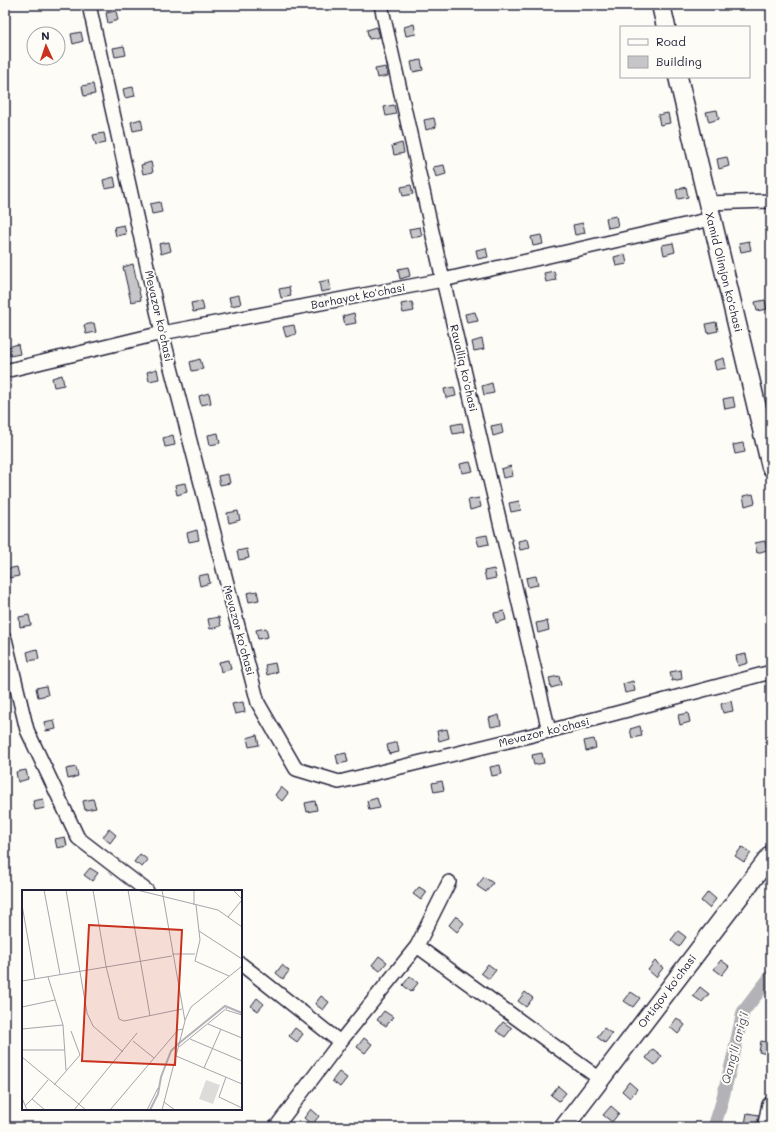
<svg xmlns="http://www.w3.org/2000/svg" width="776" height="1132" font-family="Mali,sans-serif">
  <style>
    .lines { fill: none; stroke-linecap: round; stroke-linejoin: round }
    .canal { stroke: #b2b2b7; stroke-width: 13 }
    .building { fill: #c6c6c8; stroke: #22223b }
    .street-casing { stroke: #22223b; stroke-width: 16 }
    .secondary-casing { stroke: #22223b; stroke-width: 21 }
    .street { stroke: #fdfcf7; stroke-width: 13 }
    .secondary { stroke: #fdfcf7; stroke-width: 18 }
    .labels { text-anchor: middle; stroke-width: 4; stroke-linejoin: round; paint-order: stroke }
    .street-label { font-size: 11px; fill: #22223b; stroke: #fdfcf7 }
    .water-label { font-size: 12px; font-style: italic; fill: #545466; stroke: #fdfcf7 }
    .inset-river { fill: none; stroke: #b2b2b7; stroke-width: 2 }
    .inset-road { fill: none; stroke: #a5a5ac; stroke-width: 1 }
    .view { fill: #c8321e; fill-opacity: 0.15; stroke: #c8321e; stroke-width: 2 }
    .inset-edge { fill: none; stroke: #22223b; stroke-width: 2 }
  </style>
  <rect width="100%" height="100%" fill="#fdfcf7"/>
  <filter id="ink" filterUnits="userSpaceOnUse"><feTurbulence type="fractalNoise" baseFrequency=".025" numOctaves="2"/><feDisplacementMap in="SourceGraphic" scale="8" xChannelSelector="R" yChannelSelector="G"/><feConvolveMatrix kernelMatrix="1 2 1 2 8 2 1 2 1" color-interpolation-filters="sRGB"/></filter>
  <g filter="url(#ink)">
    <g class="lines">
      <polyline class="canal" points="714,1127 721,1105 734,1053 743,1012 771,976"/>
    </g>
    <g class="building">
      <polygon points="116,11 118,20 108,23 106,13"/>
      <polygon points="414,24 416,34 406,36 404,27"/>
      <polygon points="377,27 380,37 369,39 367,30"/>
      <polygon points="81,32 83,41 73,44 71,34"/>
      <polygon points="124,46 126,55 115,57 113,48"/>
      <polygon points="421,60 423,70 413,72 411,62"/>
      <polygon points="386,67 388,76 377,78 375,69"/>
      <polygon points="93,84 95,94 84,96 82,86"/>
      <polygon points="133,87 135,96 125,98 123,89"/>
      <polygon points="394,105 396,114 386,116 384,107"/>
      <polygon points="717,110 719,119 709,122 706,112"/>
      <polygon points="668,113 670,123 660,125 658,115"/>
      <polygon points="434,118 436,127 426,130 424,120"/>
      <polygon points="141,119 143,129 133,131 131,122"/>
      <polygon points="104,133 106,143 96,145 93,135"/>
      <polygon points="402,143 404,153 394,155 392,146"/>
      <polygon points="727,157 729,166 719,169 717,159"/>
      <polygon points="151,162 153,172 143,174 141,165"/>
      <polygon points="444,165 446,174 436,177 433,167"/>
      <polygon points="114,177 116,187 105,189 103,180"/>
      <polygon points="411,185 413,194 403,196 401,187"/>
      <polygon points="686,187 688,197 678,199 676,190"/>
      <polygon points="160,202 162,212 152,214 150,204"/>
      <polygon points="616,216 618,226 608,228 606,218"/>
      <polygon points="583,223 585,233 575,235 573,225"/>
      <polygon points="124,225 126,234 116,236 114,227"/>
      <polygon points="420,227 422,236 411,238 409,229"/>
      <polygon points="541,235 543,244 533,246 531,237"/>
      <polygon points="749,241 751,250 741,252 739,243"/>
      <polygon points="169,242 171,251 161,254 159,244"/>
      <polygon points="673,243 675,252 664,255 662,245"/>
      <polygon points="486,248 488,257 478,259 476,250"/>
      <polygon points="625,254 627,264 616,266 614,257"/>
      <polygon points="133,264 141,300 131,302 123,267"/>
      <polygon points="408,267 410,276 400,279 398,269"/>
      <polygon points="554,271 556,280 546,282 544,273"/>
      <polygon points="329,280 331,290 321,292 319,282"/>
      <polygon points="289,287 291,296 281,298 279,289"/>
      <polygon points="239,295 241,304 231,306 229,297"/>
      <polygon points="765,300 767,309 757,311 755,302"/>
      <polygon points="202,301 204,310 193,312 191,303"/>
      <polygon points="412,302 414,311 403,313 401,304"/>
      <polygon points="475,312 478,321 467,323 465,314"/>
      <polygon points="354,313 356,323 345,325 343,316"/>
      <polygon points="716,322 718,331 708,333 706,324"/>
      <polygon points="94,323 96,332 86,334 84,325"/>
      <polygon points="294,325 296,334 286,337 283,327"/>
      <polygon points="482,339 484,349 474,351 472,342"/>
      <polygon points="18,344 20,354 10,356 8,347"/>
      <polygon points="724,358 726,368 716,370 714,361"/>
      <polygon points="200,359 203,369 192,371 190,362"/>
      <polygon points="157,369 159,379 149,381 147,372"/>
      <polygon points="62,375 64,385 54,387 52,378"/>
      <polygon points="492,383 494,393 484,395 482,386"/>
      <polygon points="454,387 456,396 446,398 444,389"/>
      <polygon points="209,393 211,403 201,405 199,396"/>
      <polygon points="733,397 735,407 725,409 723,399"/>
      <polygon points="462,423 464,432 453,434 451,425"/>
      <polygon points="501,424 503,433 493,436 491,426"/>
      <polygon points="218,433 220,443 210,445 208,435"/>
      <polygon points="173,435 175,445 165,447 163,438"/>
      <polygon points="743,443 745,452 735,454 733,445"/>
      <polygon points="470,462 473,471 462,473 460,464"/>
      <polygon points="511,466 513,476 503,478 501,469"/>
      <polygon points="228,474 230,483 220,485 218,476"/>
      <polygon points="185,483 187,492 177,495 175,485"/>
      <polygon points="753,494 755,503 745,506 743,496"/>
      <polygon points="479,498 481,507 470,510 468,500"/>
      <polygon points="519,501 521,510 511,512 509,503"/>
      <polygon points="238,511 240,520 229,523 227,513"/>
      <polygon points="197,530 199,540 189,542 187,533"/>
      <polygon points="487,535 489,544 479,546 476,537"/>
      <polygon points="528,539 530,548 520,550 518,541"/>
      <polygon points="765,541 767,550 757,553 755,543"/>
      <polygon points="247,549 249,558 239,560 237,551"/>
      <polygon points="17,567 19,576 9,578 7,569"/>
      <polygon points="494,569 496,578 486,580 484,571"/>
      <polygon points="208,574 210,583 200,586 198,576"/>
      <polygon points="536,576 538,585 528,587 526,578"/>
      <polygon points="257,591 259,600 249,602 247,593"/>
      <polygon points="504,611 506,620 496,623 494,613"/>
      <polygon points="29,615 31,625 20,627 19,617"/>
      <polygon points="219,617 221,626 210,629 208,619"/>
      <polygon points="547,621 549,630 538,633 536,623"/>
      <polygon points="266,628 268,637 258,639 256,630"/>
      <polygon points="37,649 39,659 29,661 27,652"/>
      <polygon points="746,654 748,663 738,666 736,656"/>
      <polygon points="229,660 231,669 221,672 219,662"/>
      <polygon points="275,663 277,672 267,675 265,665"/>
      <polygon points="681,670 682,679 672,681 670,672"/>
      <polygon points="559,676 561,685 551,688 549,678"/>
      <polygon points="633,681 635,691 625,693 623,684"/>
      <polygon points="46,686 48,695 38,697 36,688"/>
      <polygon points="731,701 733,711 723,713 721,704"/>
      <polygon points="243,702 245,712 235,714 232,704"/>
      <polygon points="688,713 690,722 680,725 678,715"/>
      <polygon points="499,715 501,725 491,727 489,718"/>
      <polygon points="54,720 56,729 46,731 44,722"/>
      <polygon points="640,726 642,736 632,738 630,729"/>
      <polygon points="447,729 449,738 439,741 437,731"/>
      <polygon points="257,735 259,745 249,747 247,738"/>
      <polygon points="594,739 596,748 586,751 584,741"/>
      <polygon points="397,742 399,752 389,754 387,745"/>
      <polygon points="346,753 348,762 338,764 336,755"/>
      <polygon points="542,753 544,763 534,765 532,755"/>
      <polygon points="500,765 502,774 492,776 490,767"/>
      <polygon points="76,767 78,776 68,779 66,769"/>
      <polygon points="26,770 28,779 18,782 16,772"/>
      <polygon points="442,781 444,790 434,792 432,783"/>
      <polygon points="281,787 288,793 282,801 275,795"/>
      <polygon points="377,798 380,808 369,810 367,801"/>
      <polygon points="43,799 45,808 35,810 33,801"/>
      <polygon points="93,799 96,808 85,810 83,801"/>
      <polygon points="315,801 317,810 307,812 305,803"/>
      <polygon points="109,829 116,835 110,843 103,837"/>
      <polygon points="65,837 67,846 57,848 55,839"/>
      <polygon points="742,847 751,853 744,862 735,856"/>
      <polygon points="140,854 148,860 142,867 134,862"/>
      <polygon points="90,868 98,873 92,881 84,875"/>
      <polygon points="484,877 493,883 486,892 477,886"/>
      <polygon points="419,887 427,892 421,900 413,894"/>
      <polygon points="708,892 716,899 709,908 701,901"/>
      <polygon points="456,916 464,923 457,932 449,925"/>
      <polygon points="678,931 686,937 679,947 671,940"/>
      <polygon points="379,956 387,962 380,971 372,965"/>
      <polygon points="721,960 729,966 722,975 714,969"/>
      <polygon points="655,961 663,968 656,977 648,970"/>
      <polygon points="488,964 496,970 489,979 481,973"/>
      <polygon points="282,965 289,971 283,979 276,973"/>
      <polygon points="410,976 418,983 411,992 403,985"/>
      <polygon points="700,987 709,994 702,1002 693,996"/>
      <polygon points="525,992 533,998 526,1007 518,1001"/>
      <polygon points="631,992 640,998 633,1007 624,1001"/>
      <polygon points="321,996 329,1002 323,1010 315,1004"/>
      <polygon points="257,998 264,1004 258,1011 251,1006"/>
      <polygon points="384,1011 393,1017 386,1026 377,1020"/>
      <polygon points="677,1018 685,1025 678,1034 670,1027"/>
      <polygon points="503,1022 512,1028 505,1037 496,1031"/>
      <polygon points="295,1028 303,1034 297,1042 289,1036"/>
      <polygon points="604,1028 612,1034 605,1043 597,1037"/>
      <polygon points="364,1038 372,1044 365,1053 357,1047"/>
      <polygon points="761,1041 771,1043 771,1055 759,1052"/>
      <polygon points="653,1049 662,1056 655,1065 646,1058"/>
      <polygon points="339,1072 347,1078 340,1087 332,1081"/>
      <polygon points="629,1082 637,1089 630,1098 622,1091"/>
      <polygon points="558,1086 566,1093 559,1101 551,1095"/>
      <polygon points="611,1106 619,1113 612,1122 603,1115"/>
      <polygon points="311,1109 319,1116 312,1125 304,1118"/>
      <polygon points="747,1113 759,1115 756,1126 745,1124"/>
    </g>
    <g class="lines">
      <g class="street-casing">
        <g id="street">
          <polyline points="89,5 162,333 258,703 296,769 339,782 549,731 771,672"/>
          <polyline points="381,5 443,280 549,731"/>
          <polyline points="707,203 771,201"/>
          <polyline points="5,371 162,333 443,280 711,219"/>
          <polyline points="5,639 27,730 78,838 147,891"/>
          <polyline points="417,946 600,1079"/>
          <polyline points="241,964 340,1042"/>
          <polyline points="276,1127 340,1042 417,946 449,882"/>
        </g>
      </g>
      <g class="secondary-casing">
        <g id="secondary">
          <polyline points="661,5 666,27"/>
          <polyline points="678,77 771,467"/>
          <polyline points="564,1127 771,855"/>
          <polyline points="767,1127 771,1106"/>
        </g>
      </g>
      <use href="#street" class="street"/>
      <use href="#secondary" class="secondary"/>
    </g>
  </g>
  <g class="labels">
    <g class="street-label">
      <text transform="translate(724 272) rotate(76)" y="4">Xamid Olimjon ko'chasi</text>
      <text transform="translate(358 296) rotate(-11)" y="4">Barhayot ko'chasi</text>
      <text transform="translate(159 316) rotate(77)" y="4">Mevazor ko'chasi</text>
      <text transform="translate(464 368) rotate(77)" y="4">Ravalliq ko'chasi</text>
      <text transform="translate(239 630) rotate(75)" y="4">Mevazor ko'chasi</text>
      <text transform="translate(544 732) rotate(-14)" y="4">Mevazor ko'chasi</text>
      <text transform="translate(667 991) rotate(-53)" y="4">Ortiqov ko'chasi</text>
    </g>
    <g class="water-label">
      <text transform="translate(735 1048) rotate(-75)" y="4">Qang'li arig'i</text>
    </g>
  </g>
  <g transform="translate(22 890)">
    <rect width="220" height="220" fill="#fdfcf7"/>
    <path d="M184,190L198,195L191,214L177,209Z" fill="#dddcdb"/>
    <path class="inset-river" d="M128,220L136,204L139,187L149,161L156,154L203,116L220,123"/>
    <path class="inset-road" d="M22,0L38,84M44,0L65,123L71,136L101,162M71,0L84,76L97,129L102,131L160,119M106,0L128,126M115,0L196,20L220,37M211,0L220,9M0,15L13,89M172,15V0M174,15L178,50L173,71L207,86M206,27L220,10M177,41L220,69M150,64H173M26,87L41,135L44,180M0,91L150,66M0,117L33,110M204,120L220,125M163,130L169,117L220,76M186,134L220,148M0,139L41,135M168,149L220,171M111,151L132,168M157,157L205,118M0,160H42M154,166L220,194M0,167L64,220M182,178L199,139M204,187L197,207L220,218M32,195L58,165L49,141M0,208L5,220M10,209L26,190M142,212L153,220M3,216L10,209L23,220M52,220L115,143M88,220L156,140L161,139M125,220L136,198M140,220L163,131L140,0"/>
    <path class="view" d="M67,35L160,40L153,175L60,171Z"/>
    <rect width="220" height="220" class="inset-edge"/>
  </g>
  <rect width="776" height="1132" fill="none" stroke="#fdfcf7" stroke-width="20"/>
  <rect x="10" y="10" width="756" height="1112" fill="none" stroke="#22223b" stroke-width="1.5" filter="url(#ink)"/>
  <rect x="620" y="26" width="130" height="52" fill="#fdfcf7" stroke="#a5a5ac"/>
  <rect x="628" y="39" width="20" height="6" fill="#fdfcf7" stroke="#a5a5ac"/>
  <text x="656" y="46" font-size="12" fill="#22223b">Road</text>
  <rect x="628" y="56" width="20" height="12" fill="#c6c6c8" stroke="#a5a5ac"/>
  <text x="656" y="66" font-size="12" fill="#22223b">Building</text>
  <g transform="translate(46 46) rotate(357)"><circle r="19" fill="#fdfcf7" stroke="#a5a5ac"/>
  <path d="M0-3L7 15L0 10L-7 15Z" fill="#c8321e"/>
  <text y="-6" font-size="11" font-weight="bold" text-anchor="middle" fill="#22223b">N</text>
  </g>
</svg>
